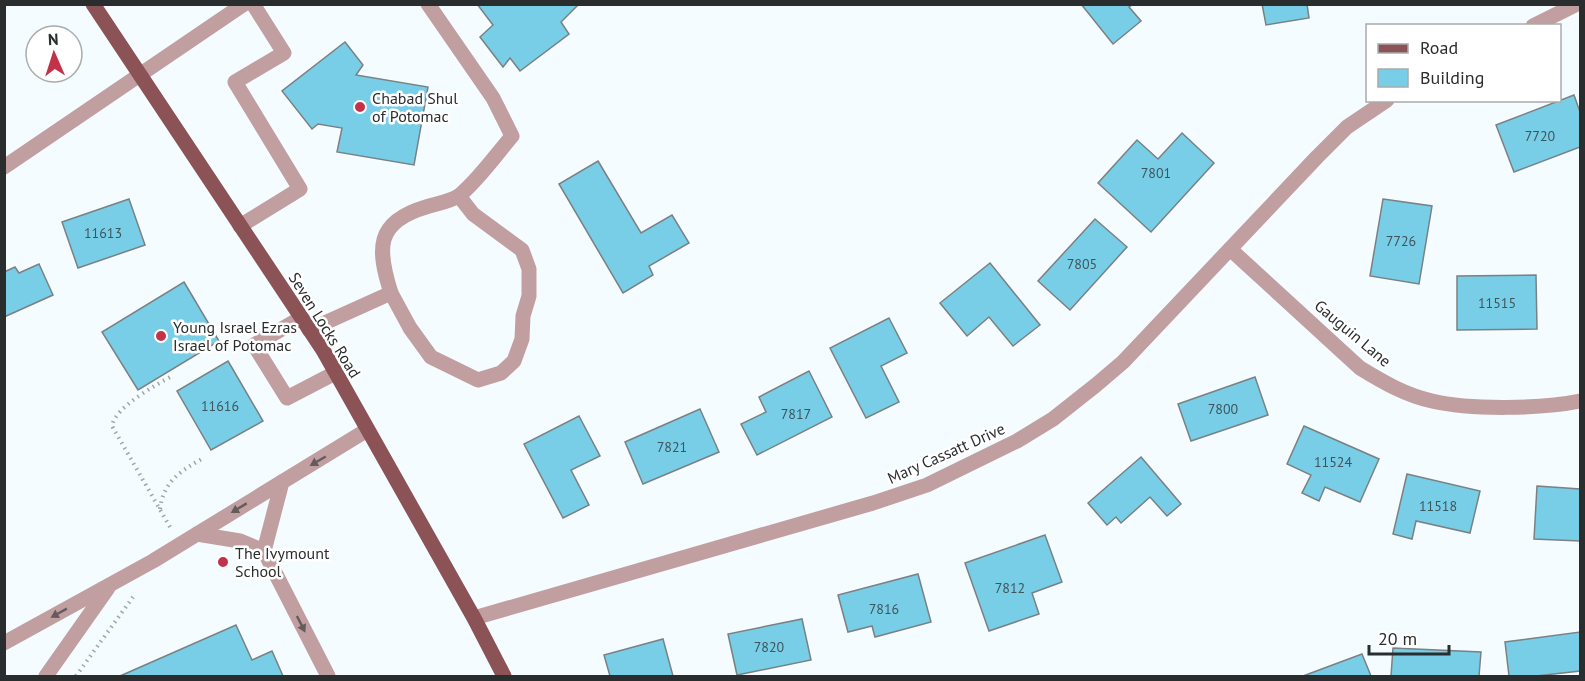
<svg xmlns="http://www.w3.org/2000/svg" width="1585" height="681" font-family="'PT Sans',sans-serif">
  <style>
    .building { fill: #78cee7; stroke: #7a8183; stroke-width: 1.5 }
    .lines { fill: none; stroke-linecap: round; stroke-linejoin: round }
    .path { stroke: #a0a6a8; stroke-width: 4; stroke-dasharray: 1.5 4.5; stroke-linecap: butt }
    .minor { stroke: #c19fa0; stroke-width: 15 }
    .major { stroke: #8c5356; stroke-width: 15 }
    .oneway { fill: #665b5c }
    .poi-dot { fill: #c23249; stroke: #fff; stroke-width: 2 }
    .labels { text-anchor: middle; stroke-width: 5; stroke-linejoin: round; paint-order: stroke }
    .number-label { font-size: 14px; fill: #3e555c }
    .poi-label { font-size: 16px; fill: #2a2d2e; stroke: #fff; text-anchor: start }
    .street-label { font-size: 16px; fill: #2a2d2e; stroke: #fff }
  </style>
  <rect width="100%" height="100%" fill="#f4fcff"/>
  <g class="building">
    <polygon points="477,4 579,4 561,22 569,34 520,71 510,58 503,67 480,37 493,25"/>
    <polygon points="1081,4 1133,4 1129,7 1141,21 1113,44"/>
    <polygon points="1262,4 1307,4 1309,18 1266,25"/>
    <polygon points="345,42 363,65 356,75 428,87 414,165 337,152 342,128 318,124 312,129 282,91"/>
    <polygon points="1574,95 1580,112 1580,147 1514,172 1496,125"/>
    <polygon points="1182,133 1214,163 1151,232 1098,183 1137,140 1158,159"/>
    <polygon points="598,161 641,233 672,215 689,243 649,266 653,275 623,293 559,184"/>
    <polygon points="129,199 145,245 78,268 62,222"/>
    <polygon points="1383,199 1432,206 1419,284 1370,276"/>
    <polygon points="1095,219 1127,247 1070,310 1038,281"/>
    <polygon points="990,263 1040,325 1013,346 989,317 967,336 940,303"/>
    <polygon points="39,264 53,295 4,317 4,272 15,267 19,273"/>
    <polygon points="1536,275 1537,329 1457,330 1457,276"/>
    <polygon points="184,282 219,341 138,390 102,332"/>
    <polygon points="889,318 907,353 881,366 899,402 866,418 830,348"/>
    <polygon points="228,361 263,421 211,450 177,391"/>
    <polygon points="809,371 832,417 757,455 741,424 766,412 759,397"/>
    <polygon points="1255,377 1268,415 1191,441 1178,404"/>
    <polygon points="700,409 719,452 643,484 625,442"/>
    <polygon points="579,416 600,456 571,470 589,505 563,518 524,444"/>
    <polygon points="1304,426 1379,459 1360,502 1325,487 1319,501 1302,493 1311,475 1287,464"/>
    <polygon points="1141,457 1181,504 1167,516 1150,497 1121,523 1116,517 1107,525 1088,503"/>
    <polygon points="1407,474 1480,491 1470,533 1416,521 1412,539 1393,534"/>
    <polygon points="1537,486 1580,489 1580,541 1534,539"/>
    <polygon points="1045,535 1062,582 1032,593 1039,614 989,631 965,563"/>
    <polygon points="918,574 931,622 875,637 872,626 848,632 838,595"/>
    <polygon points="802,619 811,660 737,675 728,634"/>
    <polygon points="236,625 252,660 272,651 283,676 120,676"/>
    <polygon points="1580,632 1580,671 1536,676 1509,676 1505,642"/>
    <polygon points="663,639 673,676 610,676 604,655"/>
    <polygon points="1393,648 1481,652 1479,676 1391,676"/>
    <polygon points="1362,654 1371,676 1303,676"/>
  </g>
  <g class="lines">
    <g class="path">
      <path d="M160,509C164,480 181,471 205,457"/>
      <path d="M170,527L112,426C115,407 156,385 172,376"/>
      <polyline points="76,676 133,597"/>
    </g>
    <g class="minor">
      <polyline points="1533,26 1577,4"/>
      <polyline points="4,167 244,4"/>
      <polyline points="240,226 300,189 235,82 284,53 253,4"/>
      <path d="M1230,249L1360,368C1383,382 1405,395 1432,401C1470,410 1542,409 1580,401"/>
      <polyline points="391,293 410,328 431,357 478,380 501,373 514,361 522,339 523,316 529,296 529,269 522,250 473,214 459,196"/>
      <polyline points="301,318 254,345 287,398 335,373"/>
      <path d="M309,330L391,293C377,249 375,222 426,207C436,204 452,201 460,195C479,179 496,155 512,136L493,98L428,4"/>
      <polyline points="197,534 240,541 264,551"/>
      <polyline points="474,618 873,503 927,485 1017,441 1053,419 1096,385 1123,362 1317,157 1347,127 1387,100"/>
      <polyline points="4,643 153,561 282,482"/>
      <polyline points="46,676 108,588"/>
      <polyline points="328,676 264,551 282,482 367,430"/>
    </g>
    <polyline class="major" points="93,4 323,350 474,618 504,676"/>
  </g>
  <defs><path id="oneway-solid" d="M-6-.8H1V-3.2L6.5 0L1 3.2V.8H-6Z" transform="scale(1.5)"/></defs>
  <g class="oneway">
    <use href="#oneway-solid" transform="translate(318 461) rotate(150)"/>
    <use href="#oneway-solid" transform="translate(239 508) rotate(149)"/>
    <use href="#oneway-solid" transform="translate(59 613) rotate(151)"/>
    <use href="#oneway-solid" transform="translate(301 624) rotate(63)"/>
  </g>
  <g class="poi-dot">
    <circle cx="360" cy="107" r="6"/>
    <circle cx="161" cy="336" r="6"/>
    <circle cx="223" cy="562" r="6"/>
  </g>
  <g class="labels">
    <g class="number-label">
      <text x="1540" y="141">7720</text>
      <text x="1156" y="178">7801</text>
      <text x="103" y="238">11613</text>
      <text x="1401" y="246">7726</text>
      <text x="1082" y="269">7805</text>
      <text x="1497" y="308">11515</text>
      <text x="220" y="411">11616</text>
      <text x="1223" y="414">7800</text>
      <text x="796" y="419">7817</text>
      <text x="672" y="452">7821</text>
      <text x="1333" y="467">11524</text>
      <text x="1438" y="511">11518</text>
      <text x="1010" y="593">7812</text>
      <text x="884" y="614">7816</text>
      <text x="769" y="652">7820</text>
    </g>
    <g class="poi-label">
      <text x="372" y="104">Chabad Shul<tspan x="372" dy="18">of Potomac</tspan></text>
      <text x="173" y="333">Young Israel Ezras<tspan x="173" dy="18">Israel of Potomac</tspan></text>
      <text x="235" y="559">The Ivymount<tspan x="235" dy="18">School</tspan></text>
    </g>
    <g class="street-label">
      <text transform="translate(325 325) rotate(58)" y="6">Seven Locks Road</text>
      <text transform="translate(1353 333) rotate(40)" y="6">Gauguin Lane</text>
      <text transform="translate(946 453) rotate(-24)" y="6">Mary Cassatt Drive</text>
    </g>
  </g>
  <rect width="1585" height="681" fill="none" stroke="#2a2d2e" stroke-width="12"/>
  <rect x="1366" y="24" width="195" height="78" fill="#ffffff" stroke="#aaabab" stroke-width="1.5"/>
  <rect x="1378" y="44" width="30" height="9" fill="#8c5356" stroke="#aaabab" stroke-width="1.5"/>
  <text x="1420" y="54" font-size="18" fill="#2a2d2e">Road</text>
  <rect x="1378" y="69" width="30" height="18" fill="#78cee7" stroke="#aaabab" stroke-width="1.5"/>
  <text x="1420" y="84" font-size="18" fill="#2a2d2e">Building</text>
  <g transform="translate(54 54) rotate(357)"><circle r="28" fill="#ffffff" stroke="#aaabab" stroke-width="1.5"/>
  <path d="M0-4.5L10 22L0 15L-10 22Z" fill="#c23249"/>
  <text y="-9" font-size="16" font-weight="bold" text-anchor="middle" fill="#2a2d2e">N</text>
  </g>
  <path d="M1369 645v9h80v-9" fill="none" stroke="#2a2d2e" stroke-width="3"/>
  <text x="1378" y="645" font-size="18" fill="#2a2d2e" stroke="#ffffff" stroke-width="4.5" paint-order="stroke">20 m</text>
</svg>
